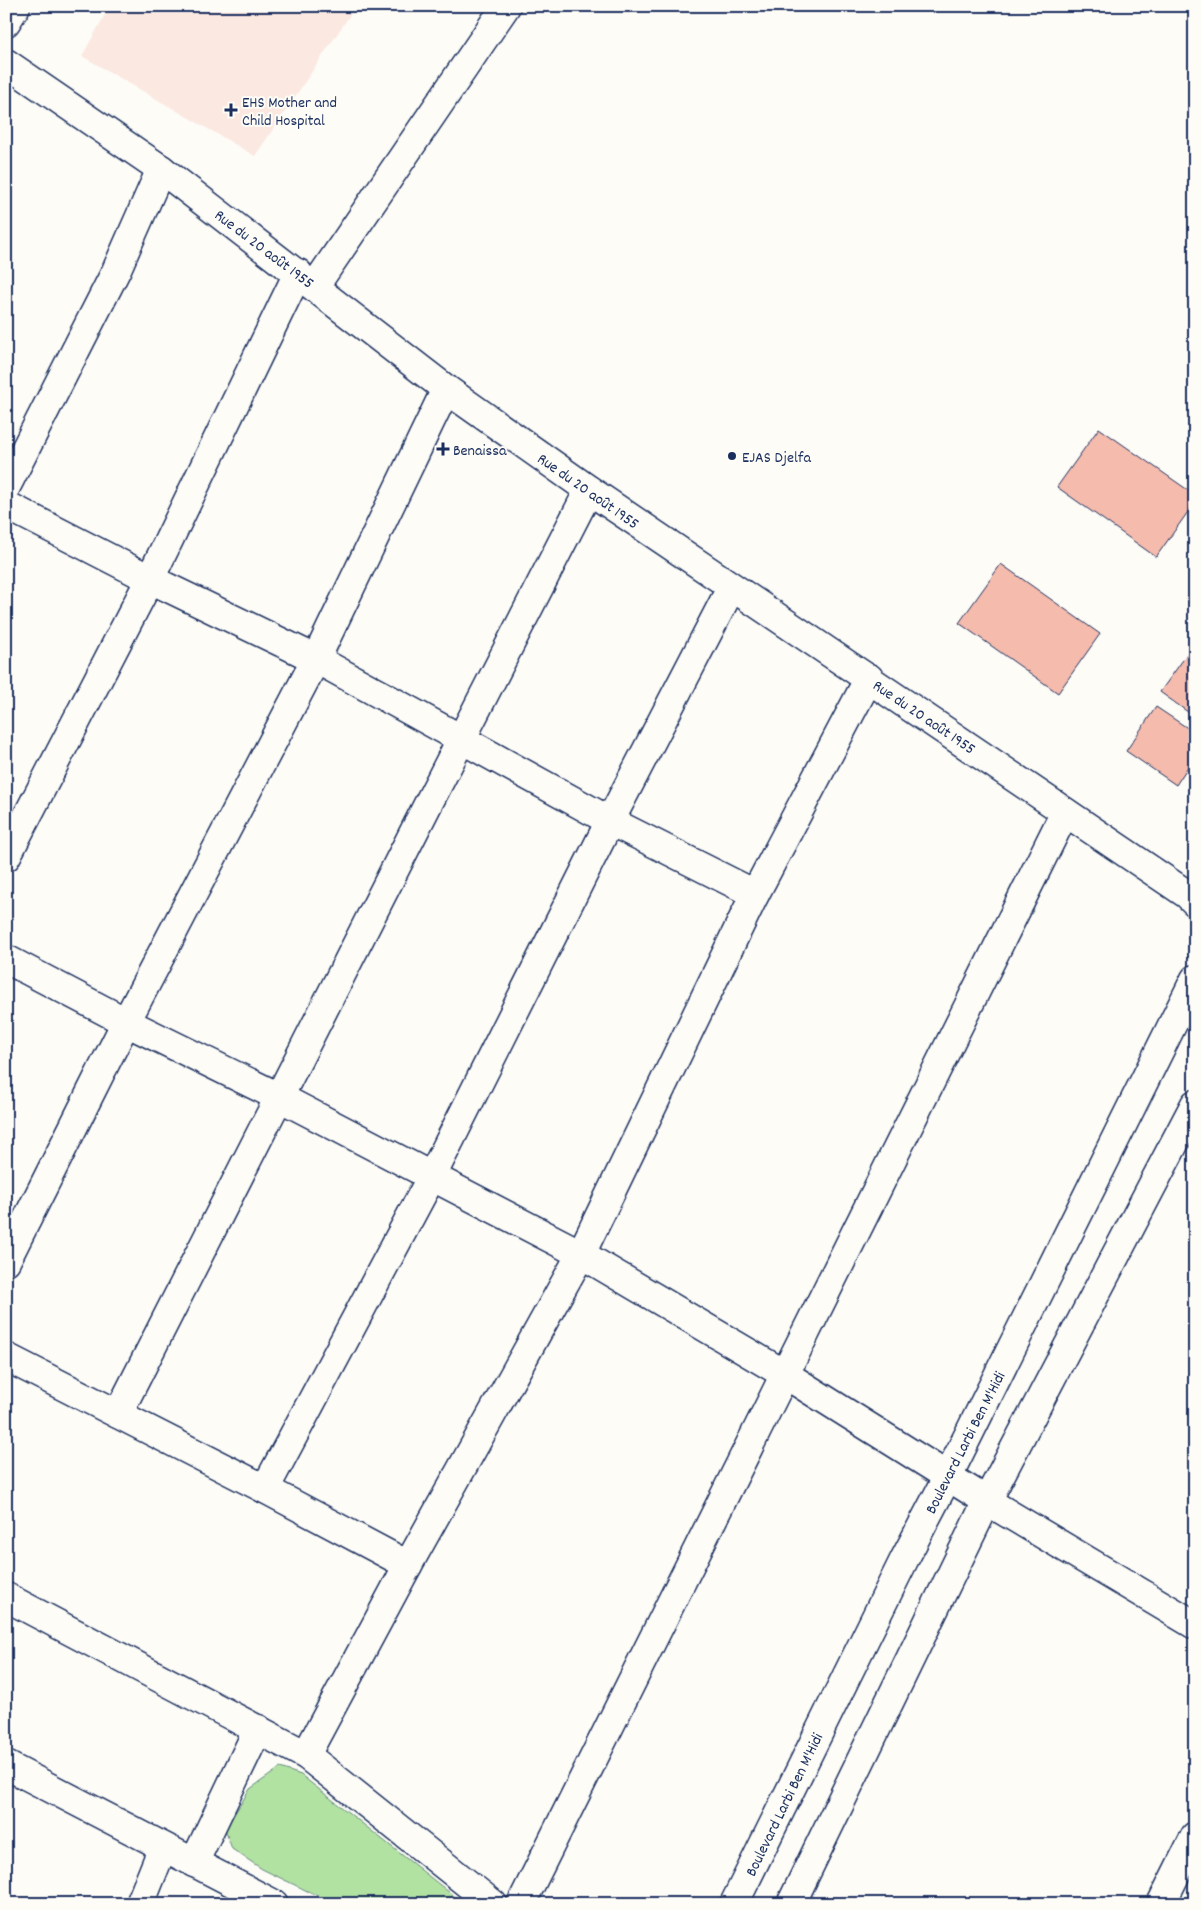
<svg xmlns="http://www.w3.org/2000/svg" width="1201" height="1910" font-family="Dekko,sans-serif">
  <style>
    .built { fill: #fbe8e1 }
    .green { fill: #b1e2a2; stroke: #668880 }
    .building { fill: #f5bbad; stroke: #1b2f5e }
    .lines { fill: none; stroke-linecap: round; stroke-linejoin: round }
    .minor-casing { stroke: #1b2f5e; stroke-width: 31 }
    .tertiary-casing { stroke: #1b2f5e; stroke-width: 31 }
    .secondary-casing { stroke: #1b2f5e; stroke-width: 31 }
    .minor { stroke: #fdfcf7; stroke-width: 28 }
    .tertiary { stroke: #fdfcf7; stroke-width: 28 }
    .secondary { stroke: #fdfcf7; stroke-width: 28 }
    .poi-dot { fill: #1b2f5e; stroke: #fdfcf7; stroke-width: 2 }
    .labels { text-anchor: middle; stroke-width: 4; stroke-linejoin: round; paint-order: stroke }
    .poi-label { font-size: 16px; fill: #1b2f5e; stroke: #fdfcf7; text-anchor: start }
    .street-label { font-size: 16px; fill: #1b2f5e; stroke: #fdfcf7 }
  </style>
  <rect width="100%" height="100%" fill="#fdfcf7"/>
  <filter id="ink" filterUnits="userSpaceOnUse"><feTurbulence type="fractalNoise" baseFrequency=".02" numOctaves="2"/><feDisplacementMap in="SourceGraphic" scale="10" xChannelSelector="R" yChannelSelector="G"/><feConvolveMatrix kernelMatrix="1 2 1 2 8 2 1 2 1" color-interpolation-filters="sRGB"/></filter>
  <g filter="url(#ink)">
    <polygon class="built" points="110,6 356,6 255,156 82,56"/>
    <polygon class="green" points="280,1768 301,1775 464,1904 334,1904 262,1869 232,1849 225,1829 250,1789"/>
    <g class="building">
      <polygon points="1099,428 1195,495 1195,502 1156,557 1057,487"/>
      <polygon points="1001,564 1100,634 1058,693 959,623"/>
      <polygon points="1195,643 1195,710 1192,715 1160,692"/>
      <polygon points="1156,707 1195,733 1195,756 1176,785 1126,751"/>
    </g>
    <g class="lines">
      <g class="minor-casing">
        <g id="minor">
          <polyline points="315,286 506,6"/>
          <polyline points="6,487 116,271 161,169"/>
          <polyline points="6,505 150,579 316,659 610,821 755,894"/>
          <polyline points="6,857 150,579 298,273"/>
          <polyline points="6,959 126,1022 281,1098 581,1254 786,1375 987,1501 1195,1625"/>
          <polyline points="6,1261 126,1022 316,659 446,389"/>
          <polyline points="6,1357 265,1489 408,1565"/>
          <path d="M118,1414C276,1106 430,797 589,490"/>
          <polyline points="265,1489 432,1176 610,821 731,588"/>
          <polyline points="306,1755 408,1565 581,1254 755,894 869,678"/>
          <polyline points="194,1863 258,1729"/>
          <polyline points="140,1904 163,1847"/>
          <polyline points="521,1904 1065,812"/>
          <polyline points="1161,1904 1195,1836"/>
        </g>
      </g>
      <g class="tertiary-casing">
        <g id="tertiary">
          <polyline points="6,22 16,6"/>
          <polyline points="6,63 161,169 446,389 589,490 1188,895 1195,902"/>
          <polyline points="6,1597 306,1755 493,1904"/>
          <polyline points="6,1765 274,1904"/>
        </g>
      </g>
      <g class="secondary-casing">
        <g id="secondary">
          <polyline points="734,1904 904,1560 948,1476 1195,979"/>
          <polyline points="791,1904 987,1501 1195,1104"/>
        </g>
      </g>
      <use href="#minor" class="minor"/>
      <use href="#tertiary" class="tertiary"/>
      <use href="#secondary" class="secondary"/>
    </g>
  </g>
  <g class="poi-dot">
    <path d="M228.5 102.5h5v5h5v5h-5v5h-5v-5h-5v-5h5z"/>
    <path d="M440.5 441.5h5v5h5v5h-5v5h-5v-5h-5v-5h5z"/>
    <circle cx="732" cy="456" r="5"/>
  </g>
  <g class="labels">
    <g class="poi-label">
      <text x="242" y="107">EHS Mother and<tspan x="242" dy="18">Child Hospital</tspan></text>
      <text x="453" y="455">Benaissa</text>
      <text x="742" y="462">EJAS Djelfa</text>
    </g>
    <g class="street-label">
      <text transform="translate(265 248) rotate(37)" y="6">Rue du 20 août 1955</text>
      <text transform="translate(589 490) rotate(35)" y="6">Rue du 20 août 1955</text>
      <text transform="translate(925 716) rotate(34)" y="6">Rue du 20 août 1955</text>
      <text transform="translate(964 1442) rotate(-63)" y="6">Boulevard Larbi Ben M'Hidi</text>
      <text transform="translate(783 1804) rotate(-64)" y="6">Boulevard Larbi Ben M'Hidi</text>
    </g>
  </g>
  <rect width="1201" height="1910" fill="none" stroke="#fdfcf7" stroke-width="25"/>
  <rect x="12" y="12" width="1176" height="1885" fill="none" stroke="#1b2f5e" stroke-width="2" filter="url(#ink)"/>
</svg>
